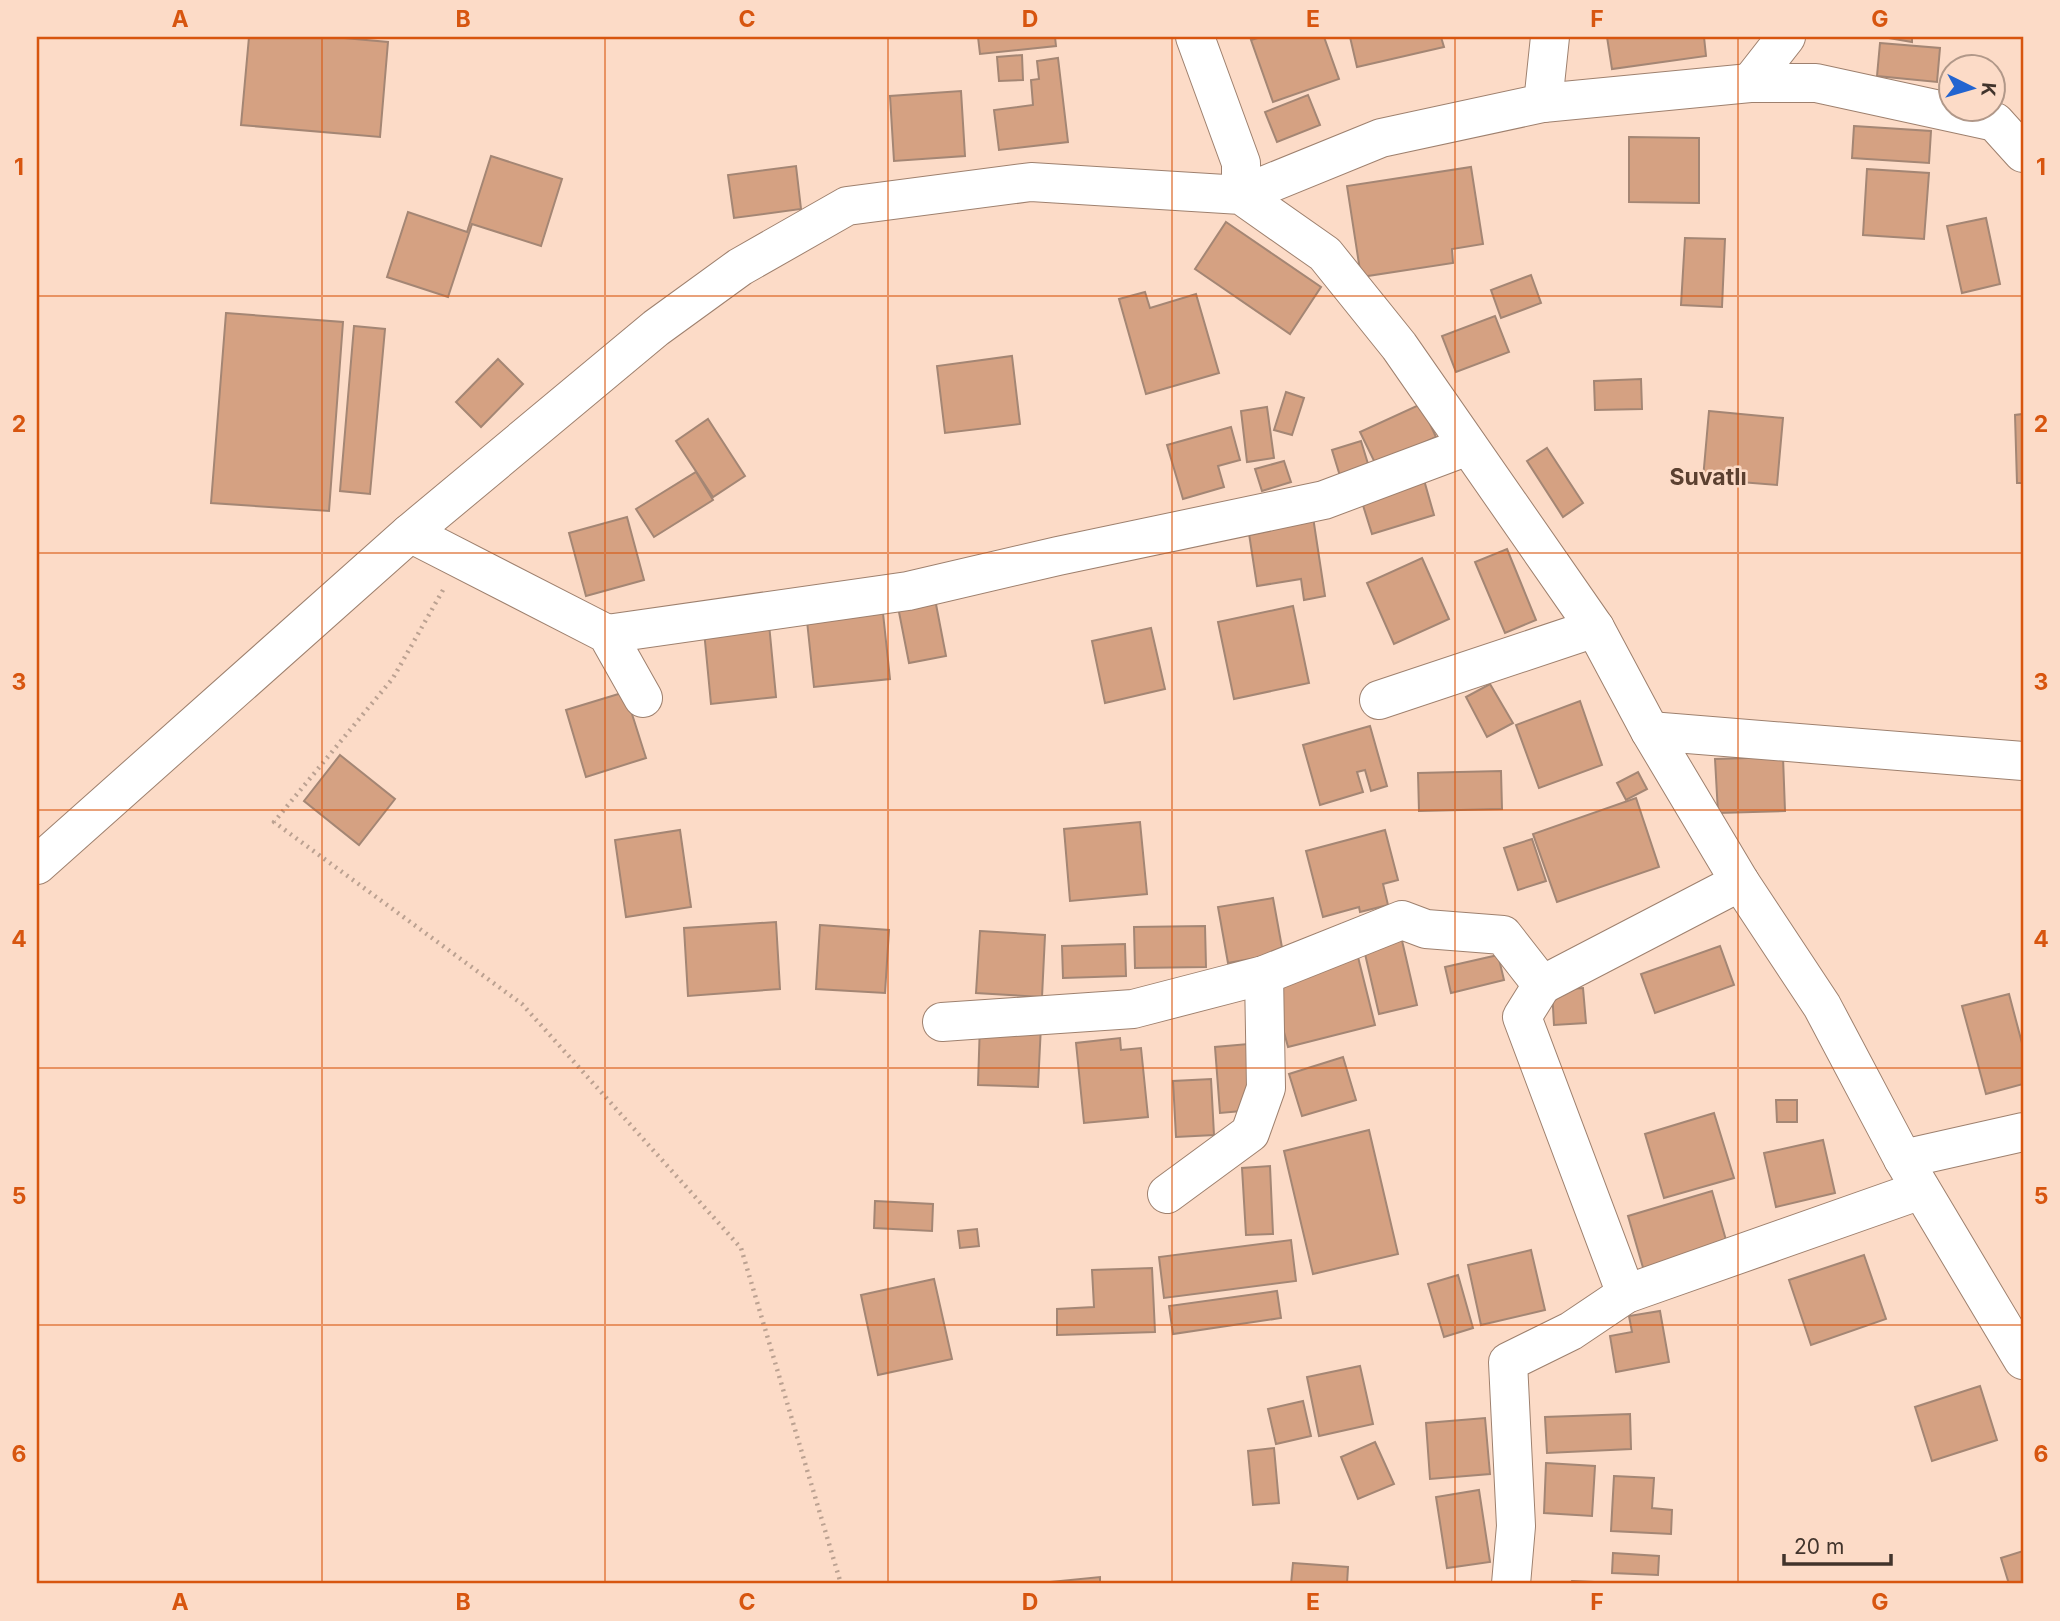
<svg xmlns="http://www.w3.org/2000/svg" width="2060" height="1621" font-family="Inter,sans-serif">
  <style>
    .building { fill: #d5a182; stroke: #a48674; stroke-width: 2 }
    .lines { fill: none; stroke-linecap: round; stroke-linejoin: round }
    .minor-casing { stroke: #9e806e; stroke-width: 40 }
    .path { stroke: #bba191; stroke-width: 4.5; stroke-dasharray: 2 5; stroke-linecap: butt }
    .minor { stroke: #fff; stroke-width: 38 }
    .grid { fill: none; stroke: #d7550f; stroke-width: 2; stroke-opacity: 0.55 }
    .labels { text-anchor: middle; stroke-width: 5; stroke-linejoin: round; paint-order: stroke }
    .quarter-label { font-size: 23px; font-weight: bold; fill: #5b4030; stroke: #fcdbc7 }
    .neatline { fill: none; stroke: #d7550f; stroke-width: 2.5 }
    .grid-label { font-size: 23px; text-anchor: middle; font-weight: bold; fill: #d7550f }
  </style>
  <rect width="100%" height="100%" fill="#fcdbc7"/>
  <g class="building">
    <polygon points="249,37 333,37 388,42 380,137 241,125"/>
    <polygon points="978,37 1055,37 1056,46 980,54"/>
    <polygon points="1261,37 1324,37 1339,79 1273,102 1251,40"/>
    <polygon points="1350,37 1441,37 1444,47 1357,67"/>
    <polygon points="1607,37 1704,37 1706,56 1612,69"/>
    <polygon points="1883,37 1912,37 1912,42"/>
    <polygon points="1880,43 1940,48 1937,82 1877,76"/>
    <polygon points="1022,55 1023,80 999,81 997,57"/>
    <polygon points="1058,58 1068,142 999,150 994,110 1033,105 1031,80 1039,79 1037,61"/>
    <polygon points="961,91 965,156 894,161 890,96"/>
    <polygon points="1308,95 1320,125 1277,142 1265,112"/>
    <polygon points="1854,126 1931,131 1929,163 1852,158"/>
    <polygon points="1629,137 1699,138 1699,203 1629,202"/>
    <polygon points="491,156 562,179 541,246 472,224 448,297 387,277 408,212 467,232"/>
    <polygon points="796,166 801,209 734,218 728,175"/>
    <polygon points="1471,167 1483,244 1452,249 1453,263 1361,277 1347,186"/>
    <polygon points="1867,169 1929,173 1924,239 1863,235"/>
    <polygon points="1986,218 2000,284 1962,293 1947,226"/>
    <polygon points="1226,222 1321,287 1290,334 1195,269"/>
    <polygon points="1685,238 1725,239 1722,307 1681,305"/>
    <polygon points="1531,275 1541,303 1501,318 1491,290"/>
    <polygon points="1145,292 1150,308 1196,294 1219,373 1146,394 1119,299"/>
    <polygon points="226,313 343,322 329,511 211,503"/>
    <polygon points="1495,316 1509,352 1456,372 1442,336"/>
    <polygon points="354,326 385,329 370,494 340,491"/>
    <polygon points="1012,356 1020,424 945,433 937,366"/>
    <polygon points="498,359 523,384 481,427 456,402"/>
    <polygon points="1641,379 1642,409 1595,410 1594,381"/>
    <polygon points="1286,392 1304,398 1292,435 1274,430"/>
    <polygon points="1421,404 1436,437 1376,465 1360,432"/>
    <polygon points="1267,407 1274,458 1247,462 1241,411"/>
    <polygon points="1709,411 1783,418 1777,485 1703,479"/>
    <polygon points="2023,414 2023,483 2017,483 2015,415"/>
    <polygon points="708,419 745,476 713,497 676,441"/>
    <polygon points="1231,427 1240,460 1218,466 1224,487 1183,499 1167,445"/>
    <polygon points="1361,441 1369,467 1340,476 1332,450"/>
    <polygon points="1547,448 1583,503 1563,517 1527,461"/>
    <polygon points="1284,461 1291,482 1262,491 1255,469"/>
    <polygon points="696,472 713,500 654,537 636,509"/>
    <polygon points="1424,480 1434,515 1372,534 1361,499"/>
    <polygon points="627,517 644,580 586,596 569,533"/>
    <polygon points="1313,517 1325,596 1304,600 1301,579 1257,586 1248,527"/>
    <polygon points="1507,549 1536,620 1505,633 1475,562"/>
    <polygon points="1422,558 1449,619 1394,644 1367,583"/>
    <polygon points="935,599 946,656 909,663 898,607"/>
    <polygon points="1293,606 1309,683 1234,699 1218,622"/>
    <polygon points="883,613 890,679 814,687 807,621"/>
    <polygon points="769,624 776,697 711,704 704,631"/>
    <polygon points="1151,628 1165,689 1105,703 1092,641"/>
    <polygon points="1490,684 1513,723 1487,737 1466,697"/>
    <polygon points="625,692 646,758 586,777 566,710"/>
    <polygon points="1580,701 1602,765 1539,788 1516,725"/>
    <polygon points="1370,726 1387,786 1371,791 1365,770 1357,772 1363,792 1320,805 1303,745"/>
    <polygon points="340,755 395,799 359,845 304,801"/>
    <polygon points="1783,757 1785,811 1718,813 1715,759"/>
    <polygon points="1501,771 1502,809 1419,811 1418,773"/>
    <polygon points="1638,772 1647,789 1626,800 1617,783"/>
    <polygon points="1636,798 1659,867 1557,902 1533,834"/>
    <polygon points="1140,822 1147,894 1070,901 1064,829"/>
    <polygon points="680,830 691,907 626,917 615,840"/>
    <polygon points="1385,830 1398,880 1383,884 1388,905 1360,912 1359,907 1323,917 1306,851"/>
    <polygon points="1532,839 1546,881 1518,890 1504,848"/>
    <polygon points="1273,898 1283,953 1228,963 1218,907"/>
    <polygon points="776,922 780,989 688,996 684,928"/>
    <polygon points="820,925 889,930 885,993 816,989"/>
    <polygon points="1205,926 1206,967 1135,968 1134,927"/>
    <polygon points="980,931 1045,935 1042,997 976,993"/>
    <polygon points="1400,932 1417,1005 1379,1014 1362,941"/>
    <polygon points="1125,944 1126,976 1063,978 1062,946"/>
    <polygon points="1720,946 1734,985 1655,1013 1641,974"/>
    <polygon points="1498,955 1504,980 1451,993 1445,967"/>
    <polygon points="1358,957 1375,1025 1288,1047 1270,980"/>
    <polygon points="1583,988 1586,1023 1554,1025 1552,990"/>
    <polygon points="2009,994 2023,1047 2023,1084 1986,1094 1962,1006"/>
    <polygon points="980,1023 1041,1025 1038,1087 978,1085"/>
    <polygon points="1120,1038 1121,1050 1141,1048 1148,1117 1084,1123 1076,1043"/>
    <polygon points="1248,1044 1253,1110 1220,1113 1215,1047"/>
    <polygon points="1343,1057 1356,1100 1302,1116 1289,1074"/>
    <polygon points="1211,1079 1214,1135 1176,1137 1173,1081"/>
    <polygon points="1776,1100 1797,1100 1797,1122 1777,1122"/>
    <polygon points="1714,1113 1734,1178 1664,1198 1645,1134"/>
    <polygon points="1369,1130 1398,1254 1313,1274 1284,1151"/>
    <polygon points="1823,1140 1835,1193 1776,1207 1764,1153"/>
    <polygon points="1270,1166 1273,1234 1246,1235 1242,1168"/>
    <polygon points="1712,1191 1728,1247 1644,1271 1628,1216"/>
    <polygon points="875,1201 933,1204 932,1231 874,1228"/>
    <polygon points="977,1229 979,1246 960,1248 958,1231"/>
    <polygon points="1291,1240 1296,1281 1164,1298 1159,1257"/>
    <polygon points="1531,1250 1545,1310 1481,1325 1468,1265"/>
    <polygon points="1864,1255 1886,1319 1811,1345 1789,1280"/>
    <polygon points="1152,1268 1155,1332 1057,1335 1057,1309 1094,1307 1092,1270"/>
    <polygon points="1458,1275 1473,1328 1444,1337 1428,1284"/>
    <polygon points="934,1279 952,1359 878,1375 861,1295"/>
    <polygon points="1277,1291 1281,1318 1173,1334 1169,1306"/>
    <polygon points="1660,1311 1669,1362 1616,1372 1610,1336 1632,1332 1629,1316"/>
    <polygon points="1360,1366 1373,1424 1319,1436 1307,1377"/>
    <polygon points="1980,1386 1997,1440 1932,1461 1915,1407"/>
    <polygon points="1303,1401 1311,1436 1276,1444 1268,1409"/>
    <polygon points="1630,1414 1631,1449 1547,1453 1545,1417"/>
    <polygon points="1485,1418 1490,1474 1430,1479 1426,1423"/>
    <polygon points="1375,1442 1394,1484 1358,1499 1341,1457"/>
    <polygon points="1274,1448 1279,1503 1253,1505 1248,1451"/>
    <polygon points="1546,1463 1595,1466 1592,1516 1544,1513"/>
    <polygon points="1614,1476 1654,1478 1652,1508 1672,1510 1671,1534 1611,1531"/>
    <polygon points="1479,1490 1490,1562 1447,1568 1436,1497"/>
    <polygon points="2023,1551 2023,1584 2009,1584 2001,1558"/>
    <polygon points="1613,1553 1659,1556 1658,1575 1612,1573"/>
    <polygon points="1293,1563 1348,1567 1347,1584 1291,1584"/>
    <polygon points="1100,1577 1100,1584 1030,1584"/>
    <polygon points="1572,1581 1616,1583 1616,1584 1571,1584"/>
  </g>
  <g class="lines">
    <g class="minor-casing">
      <g id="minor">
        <polyline points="1195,37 1241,163 1241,195 1381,138 1543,103 1750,83 1816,83 1995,122 2023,153"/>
        <polyline points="1750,83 1786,37"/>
        <polyline points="1543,103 1550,37"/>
        <polyline points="410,533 607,634 643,698"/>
        <polyline points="607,634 908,591 1058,556 1324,500 1468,446"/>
        <polyline points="1379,700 1595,628"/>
        <polyline points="1650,731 2023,761"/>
        <polyline points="37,865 410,533 656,328 740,267 847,206 1031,182 1241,195 1325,254 1399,346 1595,628 1650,731 1740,882 1822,1006 1903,1159 2023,1360"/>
        <polyline points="1542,985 1522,1017 1626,1294"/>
        <polyline points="942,1022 1133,1009 1264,975 1402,920 1426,929 1503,935 1542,985 1740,882"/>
        <polyline points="1903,1159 2023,1132"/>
        <polyline points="1167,1194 1250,1133 1266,1088 1264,975"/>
        <polyline points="1511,1584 1516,1526 1508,1362 1571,1331 1626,1294 1921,1190"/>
      </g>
    </g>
    <polyline class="path" points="443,590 393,678 274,822 522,1004 741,1248 841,1584"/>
    <use href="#minor" class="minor"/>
  </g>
  <path class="grid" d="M322,37V1584M605,37V1584M888,37V1584M1172,37V1584M1455,37V1584M1738,37V1584M37,296H2023M37,553H2023M37,810H2023M37,1068H2023M37,1325H2023"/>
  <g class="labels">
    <g class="quarter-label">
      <text x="1708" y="485">Suvatlı</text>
    </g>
  </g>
  <rect width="2060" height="1621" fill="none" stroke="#fcdbc7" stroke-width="77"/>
  <g transform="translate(1972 88) rotate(95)"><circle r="33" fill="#fcdbc7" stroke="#b19889" stroke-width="2"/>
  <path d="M0-5L12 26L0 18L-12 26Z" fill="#2264d0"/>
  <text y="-10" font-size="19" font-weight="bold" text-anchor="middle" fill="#41342c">K</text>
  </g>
  <path d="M1784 1554v10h107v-10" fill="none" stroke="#41342c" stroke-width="3.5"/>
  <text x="1794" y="1554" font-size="21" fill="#41342c" stroke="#fcdbc7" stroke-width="5" paint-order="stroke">20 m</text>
  <rect x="38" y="38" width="1984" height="1544" class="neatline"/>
  <g class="grid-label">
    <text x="180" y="27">A</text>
    <text x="463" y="27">B</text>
    <text x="747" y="27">C</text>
    <text x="1030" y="27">D</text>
    <text x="1313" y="27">E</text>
    <text x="1597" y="27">F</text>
    <text x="1880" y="27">G</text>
    <text x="19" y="175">1</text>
    <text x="2041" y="175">1</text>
    <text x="19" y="432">2</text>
    <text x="2041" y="432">2</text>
    <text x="19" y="690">3</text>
    <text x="2041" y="690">3</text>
    <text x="19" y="947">4</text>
    <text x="2041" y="947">4</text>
    <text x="19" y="1204">5</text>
    <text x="2041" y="1204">5</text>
    <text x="19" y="1462">6</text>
    <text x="2041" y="1462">6</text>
    <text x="180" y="1610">A</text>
    <text x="463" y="1610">B</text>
    <text x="747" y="1610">C</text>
    <text x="1030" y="1610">D</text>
    <text x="1313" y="1610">E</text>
    <text x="1597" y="1610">F</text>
    <text x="1880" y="1610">G</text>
  </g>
</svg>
